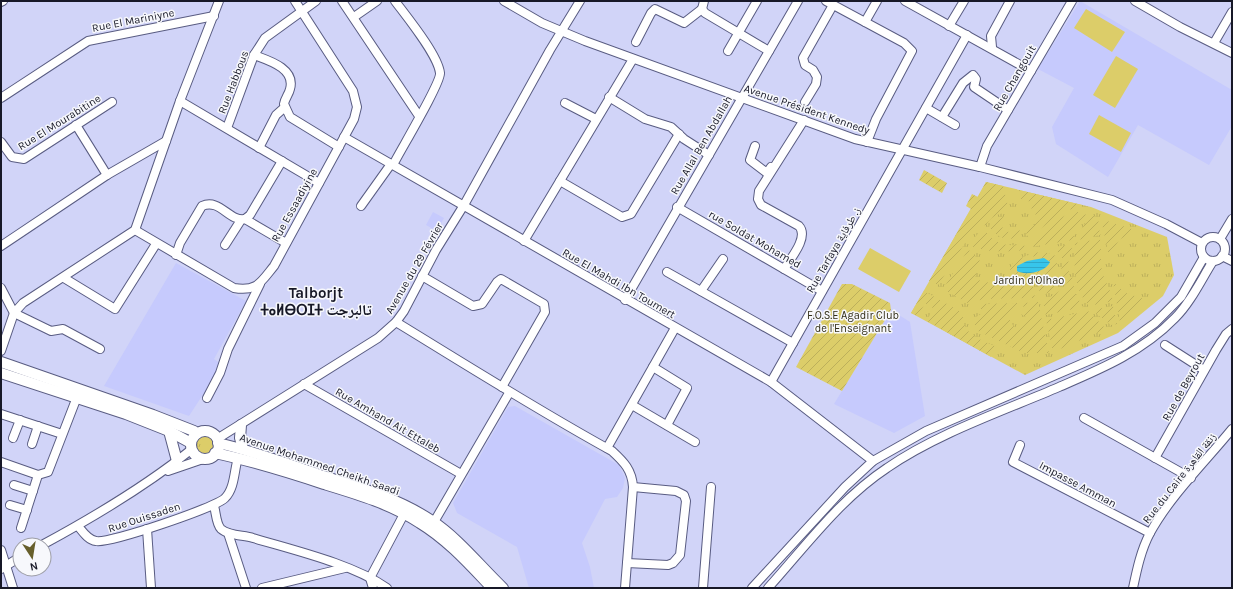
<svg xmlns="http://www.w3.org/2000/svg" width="1233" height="589" font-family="Karla,'Noto Naskh Arabic','Noto Sans Tifinagh',sans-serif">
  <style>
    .built { fill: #c6cafd }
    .grass { fill: url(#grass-tufts) }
    .garden { fill: url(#garden-furrows) }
    .pitch { fill: #dccd69 }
    .water { fill: url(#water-rules) }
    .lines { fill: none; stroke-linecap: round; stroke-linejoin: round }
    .minor-casing { stroke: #595c82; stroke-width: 10 }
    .major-casing { stroke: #595c82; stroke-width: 12 }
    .minor { stroke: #fff; stroke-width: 8 }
    .major { stroke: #fff; stroke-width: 10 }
    .labels { text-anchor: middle; stroke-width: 3; stroke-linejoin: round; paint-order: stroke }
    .street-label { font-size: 11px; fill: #171827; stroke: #f7f8fc }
    .park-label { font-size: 11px; fill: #312d16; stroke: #f7f8fc }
    .district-label { font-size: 15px; font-weight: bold; fill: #171827; stroke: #f7f8fc }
  </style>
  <defs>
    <pattern id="grass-tufts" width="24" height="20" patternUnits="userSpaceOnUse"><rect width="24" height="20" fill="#dccd69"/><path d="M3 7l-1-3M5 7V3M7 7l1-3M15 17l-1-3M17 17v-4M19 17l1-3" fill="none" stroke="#bcaf5b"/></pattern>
    <pattern id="garden-furrows" width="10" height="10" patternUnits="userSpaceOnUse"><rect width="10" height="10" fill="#dccd69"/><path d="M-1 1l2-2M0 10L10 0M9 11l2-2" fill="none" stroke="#bcaf5b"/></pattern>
    <pattern id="water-rules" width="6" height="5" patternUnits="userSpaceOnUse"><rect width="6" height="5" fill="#37c5eb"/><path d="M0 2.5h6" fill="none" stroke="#30a8ca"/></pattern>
  </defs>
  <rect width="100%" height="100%" fill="#d1d4f8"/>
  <g class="built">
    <polygon points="1080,1 1232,90 1232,126 1209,165 1138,125 1108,177 1056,144 1052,127 1074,88 1038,69"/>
    <polygon points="433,212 444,218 437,231 426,225"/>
    <polygon points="176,263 246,301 214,359 222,365 189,416 104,386"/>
    <polygon points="891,310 910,322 925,416 894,433 834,404"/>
    <polygon points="515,406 619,465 625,478 623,488 617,497 605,499 582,543 590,567 594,588 529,588 517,547 457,513 453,503 508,407"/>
  </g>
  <g class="grass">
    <polygon points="986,182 1091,207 1167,237 1174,275 1163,296 1118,333 1025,375 911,313"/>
    <circle cx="205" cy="445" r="9"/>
  </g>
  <g class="garden">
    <polygon points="924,170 947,183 942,193 919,180"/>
    <path d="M986,182L1003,186L1008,206L1003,208L1004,213C995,215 991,217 986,225L978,226L974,229L938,285L929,281L971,209L966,206L972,194L978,197Z"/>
    <path d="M1019,190L1082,205L1080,208C1054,209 1049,228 1027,236L1025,226L1035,225V222L1040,220L1038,214L1033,215L1030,201L1022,202Z"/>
    <path d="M1078,212L1087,215L1079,225L1072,240L1031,247L1030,241C1047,233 1059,213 1078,212Z"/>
    <polygon points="1091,215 1098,218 1100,235 1078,240 1081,230"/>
    <path d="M1003,217L1004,222L1001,223L1003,229L1007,228L1008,232L1019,228L1021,237C1007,241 997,239 989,226L996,220Z"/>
    <polygon points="1101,219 1135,230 1119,240 1109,256"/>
    <path d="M980,231L986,232C996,245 1009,247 1024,244L1025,250C1006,252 987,253 969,245Z"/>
    <path d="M1100,239C1102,250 1100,261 1102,271C1104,280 1111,290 1113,301L1089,306C1073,289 1074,265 1075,243Z"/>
    <polygon points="1073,244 1068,263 1069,274 1059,285 1057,281 1064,261 1054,247"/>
    <polygon points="968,250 973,252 977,260 982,261 974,279 1006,287 1013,273 1010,270 1013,262 1028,255 1029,260 1019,265 1017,268 1026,273 1033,272 1033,287 1035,298 984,299 967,303 943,289"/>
    <polygon points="1042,252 1054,254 1057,263 1052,279 1055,290 1040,296 1037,271 1047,267 1050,261 1040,258 1034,259 1033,253"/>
    <path d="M1072,276L1075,293L1083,307L1046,315L1043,300C1056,296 1065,287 1072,276Z"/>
    <polygon points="1113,282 1126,293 1144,299 1120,322"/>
    <polygon points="842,284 852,284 890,303 891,310 842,391 796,367"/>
    <path d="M924,291L963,313C961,335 980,339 997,347L991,357L927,321L933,308L925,303L918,316L911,313Z"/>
    <polygon points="1038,302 1049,353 1024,353 976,330 974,321 976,317 981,314 982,311 978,304 1019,303 1015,313 1011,311 1008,319 1011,321 1010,323 1013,325 1013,326 1016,328 1023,325 1026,317 1022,315 1024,303"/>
    <polygon points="1113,306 1117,324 1111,325 1093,311 1092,310"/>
    <polygon points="1088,311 1106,329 1053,352 1046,320"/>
  </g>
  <g class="pitch">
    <polygon points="1086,9 1125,32 1112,52 1074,28"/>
    <polygon points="1116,56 1138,69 1115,108 1093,95"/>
    <polygon points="1099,115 1131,133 1121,152 1089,134"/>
    <polygon points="870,248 911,271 899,292 858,269"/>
  </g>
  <path class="water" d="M1044,258L1050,262C1046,272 1025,276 1017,271V266L1027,261Z"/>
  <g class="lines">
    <g class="minor-casing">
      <g id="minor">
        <polyline points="342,1 419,116"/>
        <polyline points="504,1 542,23 585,41 855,139 980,167 1112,200 1166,224 1202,243"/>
        <polyline points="704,1 702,9 705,13 769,51"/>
        <polyline points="826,1 904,43 912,51 876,119 867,142"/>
        <polyline points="905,1 1031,71"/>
        <polyline points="1135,1 1180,27 1232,53"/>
        <polyline points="1,2 3,1"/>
        <polyline points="354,17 377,1"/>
        <polyline points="865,22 877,1"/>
        <polyline points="949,26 964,1"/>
        <polyline points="636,42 651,13 655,9 684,23 702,9"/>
        <polyline points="1214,43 1232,12"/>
        <polyline points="992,47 991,36 1010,1"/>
        <polyline points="728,51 757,1"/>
        <path d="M254,55C267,60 296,68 290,89C289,94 285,98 284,104L290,117L339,147"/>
        <polyline points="609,97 645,119 671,127 684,139 709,155"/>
        <polyline points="1,98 88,41 214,16"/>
        <polyline points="180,101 319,183"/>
        <polyline points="805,102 816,84 817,77 813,70 805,65 803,58 833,5"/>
        <polyline points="565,103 596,119"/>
        <polyline points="926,108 955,125"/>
        <polyline points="942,117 963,83 973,75 976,79 974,87 1008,110"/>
        <polyline points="76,125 107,175"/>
        <polyline points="227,128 254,55 265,38 316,1"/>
        <polyline points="344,137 771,382 873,461"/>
        <polyline points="1,142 12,157 24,159 112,102"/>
        <polyline points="755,146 750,160 767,173 771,167"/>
        <polyline points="259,148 276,115 285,107"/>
        <path d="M393,165C400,151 441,83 440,73C438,55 407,17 395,1"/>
        <polyline points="980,167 987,146 1072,1"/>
        <polyline points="560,181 622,217 631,214 679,134"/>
        <polyline points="361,206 391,164"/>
        <polyline points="677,207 822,291"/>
        <polyline points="245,219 286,243"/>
        <path d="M135,230L234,288C257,292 261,282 274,266L354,119L357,107L353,91L295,1"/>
        <circle cx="1213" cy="249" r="12"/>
        <polyline points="1220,239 1232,219"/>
        <polyline points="524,241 633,59"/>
        <polyline points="225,245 241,220"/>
        <polyline points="1,246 107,175 166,141"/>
        <path d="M176,255L180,243L202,206C220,198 229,222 245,219L250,215L282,161"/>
        <polyline points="1222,256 1232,261"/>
        <path d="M784,269C791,258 809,237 799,226L761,205L758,199L759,191L804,120"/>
        <polyline points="667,272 793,343"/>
        <polyline points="422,276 473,306 482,304 497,282 501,279 544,304 545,312 502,387"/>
        <polyline points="64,278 115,309 156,244"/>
        <polyline points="1,288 14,313 51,331 63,329 100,349"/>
        <polyline points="701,291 723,259"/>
        <polyline points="625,300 798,1"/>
        <path d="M396,322C468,366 539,411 612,451C624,462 632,470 633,487L625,588"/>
        <polyline points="1165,345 1204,370"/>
        <polyline points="1,351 14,313 23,303 135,230 180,101 219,1"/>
        <polyline points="653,367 687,388 667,425"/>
        <polyline points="771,382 967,35"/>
        <polyline points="304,384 461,474"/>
        <polyline points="207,398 220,373 228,349 260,284"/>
        <polyline points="632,405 695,442"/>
        <polyline points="1,414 62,434"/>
        <polyline points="1084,418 1191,478"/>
        <polyline points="13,438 20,420"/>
        <polyline points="217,439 378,338 396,322 404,311 436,250 464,205 550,50 580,1"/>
        <polyline points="32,444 38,426"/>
        <polyline points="1020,445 1013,462 1150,533"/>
        <polyline points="607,448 675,328"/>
        <polyline points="1155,458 1216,350 1226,334 1232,329"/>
        <polyline points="1,462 38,475 48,472 77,397"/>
        <polyline points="168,471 206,458"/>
        <polyline points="14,485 33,491"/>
        <polyline points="10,505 27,510"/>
        <path d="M214,506C216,512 216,524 221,529C229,536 244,535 253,538C293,550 353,564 387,588"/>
        <polyline points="434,522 509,393"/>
        <path d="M78,526C83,532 88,540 96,541C109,544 217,507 225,498C235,488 234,470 238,458"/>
        <polyline points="21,528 38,475"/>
        <polyline points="147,529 151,588"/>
        <polyline points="228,533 246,588"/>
        <path d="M42,545C94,517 146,486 192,449"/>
        <polyline points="1,550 13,588"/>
        <polyline points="627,563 668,565 673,563 680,555 686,501 684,495 676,491 633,487"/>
        <polyline points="1,569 20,557"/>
        <polyline points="262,588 345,568"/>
        <polyline points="373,588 370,578 404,514"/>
        <polyline points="703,588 711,487"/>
        <polyline points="752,588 845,487 873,461 926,431 1123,346 1155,323 1181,297 1204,257"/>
        <path d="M768,588C805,547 840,499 887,468C936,434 1003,411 1059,387C1101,369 1142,352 1175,318C1191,302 1201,280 1213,261"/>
        <path d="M1133,588C1137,569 1141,550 1150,533C1170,496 1206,461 1232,429"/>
      </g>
    </g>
    <g class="major-casing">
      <g id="major">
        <polyline points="1,362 153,415 194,431 196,434"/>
        <polyline points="1,373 126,414 169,431 191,443"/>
        <polyline points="241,425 240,438 243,449"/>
        <polyline points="169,431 177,461"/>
        <circle cx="205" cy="445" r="14"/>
        <path d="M218,443C253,451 286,463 320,475C358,487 398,498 432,521C459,539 480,566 503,588"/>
        <path d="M215,453C252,461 288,472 324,484C357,494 391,504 420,523C448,540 470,565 492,588"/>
      </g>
    </g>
    <use href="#minor" class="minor"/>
    <use href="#major" class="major"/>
  </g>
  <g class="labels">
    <g class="street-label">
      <text transform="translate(133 20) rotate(-11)" y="4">Rue El Mariniyne</text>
      <text transform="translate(1014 78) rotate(-60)" y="4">Rue Changouit</text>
      <text transform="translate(233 82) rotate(-69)" y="4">Rue Habbous</text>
      <text transform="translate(807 109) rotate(19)" y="4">Avenue Président Kennedy</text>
      <text transform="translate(59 122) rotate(-32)" y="4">Rue El Mourabitine</text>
      <text transform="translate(701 145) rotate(-60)" y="4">Rue Allal Ben Abdallah</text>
      <text transform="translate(294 205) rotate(-61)" y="4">Rue Essaadiyine</text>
      <text transform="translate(755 239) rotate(30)" y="4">rue Soldat Mohamed</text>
      <text transform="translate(833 250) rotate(-60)" y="4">Rue Tarfaya ز. طرفاية</text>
      <text transform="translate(414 268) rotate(-60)" y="4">Avenue du 29 Février</text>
      <text transform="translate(619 283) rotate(30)" y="4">Rue El Mahdi Ibn Toumert</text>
      <text transform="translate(1183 387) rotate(-61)" y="4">Rue de Beyrout</text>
      <text transform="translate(388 420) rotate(30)" y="4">Rue Amhand Ait Ettaleb</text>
      <text transform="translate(320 464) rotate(19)" y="4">Avenue Mohammed Cheikh Saadi</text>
      <text transform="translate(1179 478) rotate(-52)" y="4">Rue du Caire زنقة القاهرة</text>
      <text transform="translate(1078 484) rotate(28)" y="4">Impasse Amman</text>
      <text transform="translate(144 517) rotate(-18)" y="4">Rue Ouissaden</text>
    </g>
    <g class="park-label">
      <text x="1029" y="284">Jardin d'Olhao</text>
      <text x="853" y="319">F.O.S.E Agadir Club<tspan x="853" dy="13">de l'Enseignant</tspan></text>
    </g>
    <g class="district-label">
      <text x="316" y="298">Talborjt<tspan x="316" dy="17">ⵜⴰⵍⴱⵔⵊⵜ تالبرجت</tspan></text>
    </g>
  </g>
  <rect width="1233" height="589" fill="none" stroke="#171827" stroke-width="4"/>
  <g transform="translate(32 557) rotate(168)"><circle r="19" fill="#f7f8fc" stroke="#9d9ea7"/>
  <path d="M0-3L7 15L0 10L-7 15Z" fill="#675f2c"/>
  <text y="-6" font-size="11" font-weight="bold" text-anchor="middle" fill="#171827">N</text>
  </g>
</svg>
